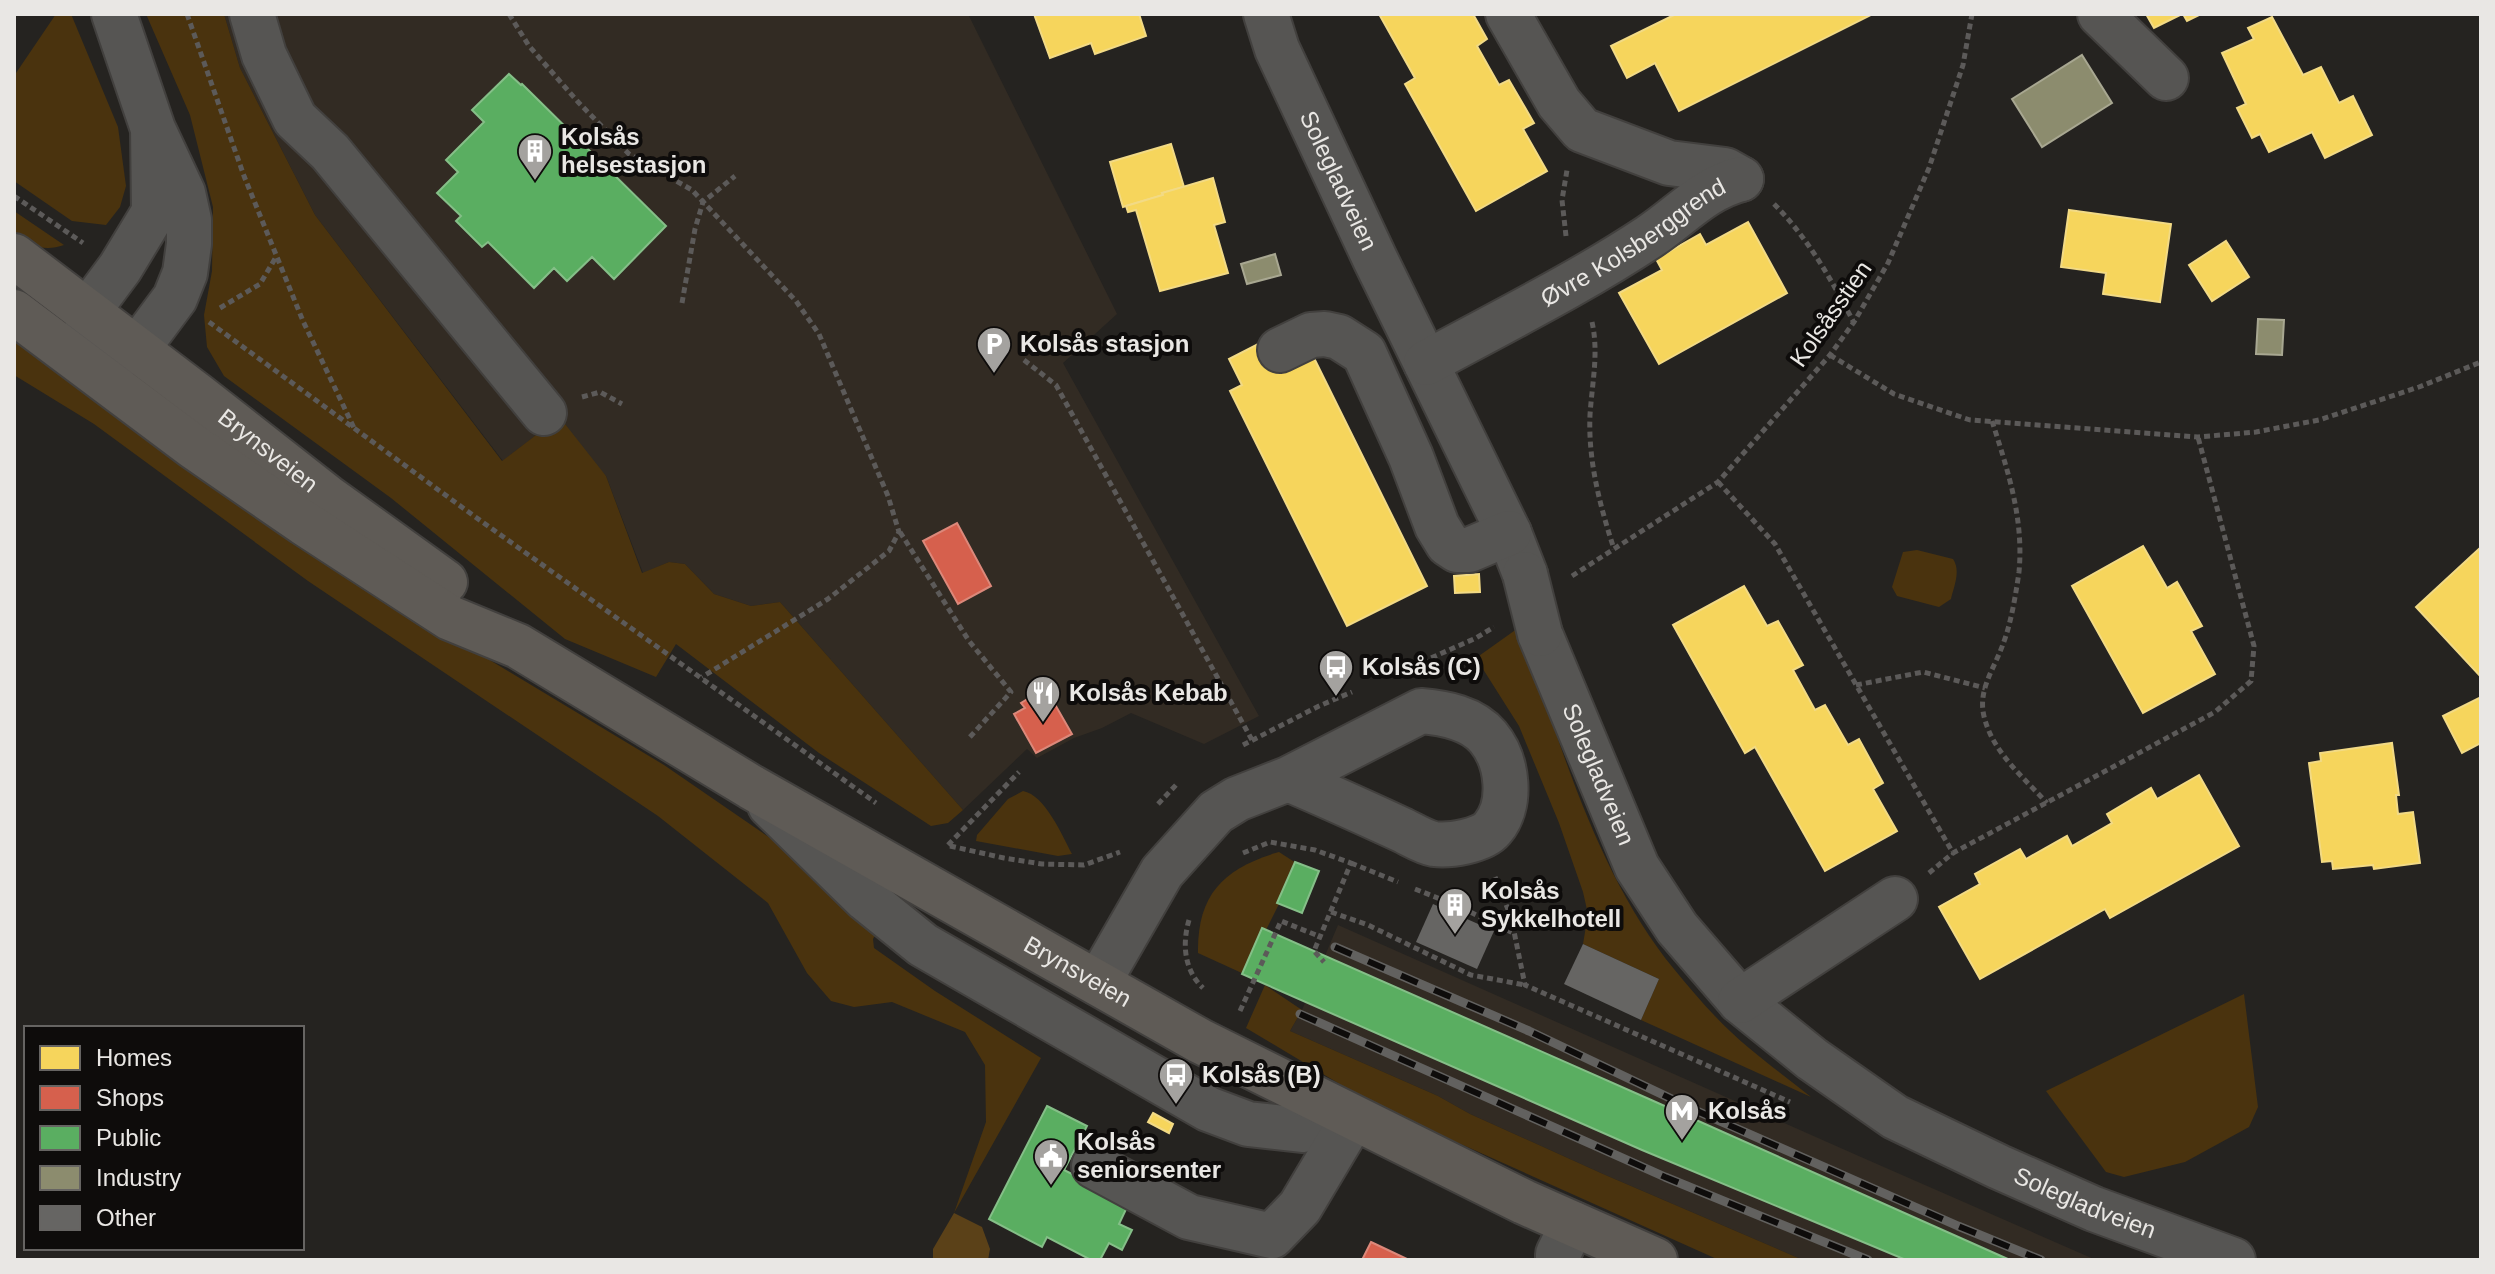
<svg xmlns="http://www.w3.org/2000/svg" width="2495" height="1274" font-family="Arial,sans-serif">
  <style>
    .built { fill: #322b23 }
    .green { fill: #4a330e }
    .forest { fill: #5b4118 }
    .homes { fill: #f6d55c; stroke: #f2da85; stroke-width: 2 }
    .shops { fill: #d6604d; stroke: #dc887a; stroke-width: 2 }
    .public { fill: #5aae61; stroke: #85bf88; stroke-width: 2 }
    .industry { fill: #8c8c6e; stroke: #a8a791; stroke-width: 2 }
    .building { fill: #666563 }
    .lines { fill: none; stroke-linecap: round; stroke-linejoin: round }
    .minor-casing { stroke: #42403e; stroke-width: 48 }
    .major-casing { stroke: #42403e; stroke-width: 48 }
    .path { stroke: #5c5a59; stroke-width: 5; stroke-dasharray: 6 4; stroke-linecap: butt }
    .minor { stroke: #565553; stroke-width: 44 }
    .major { stroke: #5f5b56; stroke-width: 44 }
    .rail-casing { stroke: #62615f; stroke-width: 9 }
    .rail { stroke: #0e0c0b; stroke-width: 6; stroke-dasharray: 18; stroke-linecap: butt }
    .minor-bridge-casing { stroke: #42403e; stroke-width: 48; stroke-linecap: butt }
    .minor-bridge { stroke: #565553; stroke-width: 44 }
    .labels { text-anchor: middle; stroke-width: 8; stroke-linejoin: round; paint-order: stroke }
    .poi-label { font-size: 24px; font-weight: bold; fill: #e9e7e4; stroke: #0e0c0b; text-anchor: start }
    .street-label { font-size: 24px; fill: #e9e7e4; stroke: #0e0c0b }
  </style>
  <rect width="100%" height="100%" fill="#252320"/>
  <g class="built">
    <polygon points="224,14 968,14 1117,314 1063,363 1259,716 1204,744 1131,713 1102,728 1074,738 1037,758 1027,749 963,810 780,602 751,606 714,594 685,564 669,562 643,573 606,476 553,422 503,461 315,215 240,68"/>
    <polygon points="1338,925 1861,1157 2096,1260 1803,1260 1603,1174 1470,1114 1438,1096 1290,1031 1302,1010"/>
  </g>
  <g class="green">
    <polygon points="56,14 71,14 118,127 126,186 120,207 106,225 72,221 14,181 14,76"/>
    <polygon points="146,14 224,14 240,68 315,215 502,461 553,422 565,424 606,476 642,573 669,562 685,564 714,594 751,606 780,602 963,810 948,823 931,826 819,753 676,644 656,677 565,639 391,498 224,376 207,347 204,315 212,271 213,207 190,115"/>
    <path d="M14,211L64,245C44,252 31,246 14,234Z"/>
    <polygon points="14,331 410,612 664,765 773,840 877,931 873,939 874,948 935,991 1041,1058 954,1213 986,1122 985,1065 965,1032 892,1002 854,1007 831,1001 807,973 768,903 658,816 308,581 94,424 14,375"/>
    <path d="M1917,550L1953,559C1961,571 1954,586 1951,599L1939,607L1897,596L1892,587L1903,552Z"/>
    <path d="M1521,626C1557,738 1598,877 1674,969C1696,996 1721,1025 1749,1048C1769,1065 1790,1080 1811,1097L1641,1020L1659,979L1583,944L1588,914L1583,892L1559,823L1519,726L1476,658Z"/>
    <path d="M1023,791C1045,795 1062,835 1072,854L1058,856L976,841L977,835L1008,799Z"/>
    <path d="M1279,852L1296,863L1280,902L1244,974L1198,953C1197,894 1224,868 1279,852Z"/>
    <polygon points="1265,985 1302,1010 1290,1031 1438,1096 1470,1114 1603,1174 1803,1260 1719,1260 1454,1141 1348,1089 1246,1028"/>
    <polygon points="2244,994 2258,1107 2249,1127 2185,1162 2124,1177 2106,1172 2046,1091"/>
  </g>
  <polygon class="forest" points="954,1213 982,1227 990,1249 988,1260 933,1260 933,1249"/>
  <g class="homes">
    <polygon points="1034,14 1139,14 1146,36 1095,54 1091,43 1050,58"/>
    <polygon points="1379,14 1473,14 1487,39 1477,46 1499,85 1509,80 1534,123 1523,129 1547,171 1476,211 1405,84 1415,78"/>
    <polygon points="1676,14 1871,14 1871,15 1679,111 1655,63 1627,78 1611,46"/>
    <polygon points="2146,14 2182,14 2154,28"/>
    <polygon points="2183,14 2201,14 2187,21"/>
    <polygon points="2272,17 2303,75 2321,67 2339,103 2353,96 2372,135 2325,158 2312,132 2269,152 2260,134 2252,138 2237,108 2246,104 2222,53 2254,39 2248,28"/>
    <polygon points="1171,144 1184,187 1162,193 1163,195 1123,207 1110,162"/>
    <polygon points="1213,178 1225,222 1214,225 1228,273 1160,291 1136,210 1128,212 1126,206 1163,195 1162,193"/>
    <polygon points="2069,210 2171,224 2160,302 2103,294 2106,273 2061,267"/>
    <polygon points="1748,222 1787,293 1659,364 1619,293 1662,270 1656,259 1700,234 1706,245"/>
    <polygon points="2226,241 2249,277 2212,301 2189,265"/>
    <polygon points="1262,342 1311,352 1427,586 1347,626 1230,391 1242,385 1229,359"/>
    <polygon points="2143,546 2167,588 2177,582 2202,626 2191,631 2215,674 2143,713 2072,586"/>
    <polygon points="2481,547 2481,677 2416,607"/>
    <polygon points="1479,574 1480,592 1455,593 1454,576"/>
    <polygon points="1744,586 1767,626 1778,621 1803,665 1793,670 1815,710 1825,705 1848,745 1859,739 1883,783 1873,789 1897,831 1825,871 1755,747 1745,753 1673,625"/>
    <polygon points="2479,698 2481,702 2481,743 2462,753 2443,716"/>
    <polygon points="2392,743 2399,795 2396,795 2398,814 2413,812 2420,863 2374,869 2373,865 2333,869 2332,861 2322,862 2309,763 2321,761 2320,753"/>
    <polygon points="2199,775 2239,846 2110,918 2105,909 1980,979 1939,907 1980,884 1975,874 2020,849 2026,859 2067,836 2072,846 2112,823 2107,814 2151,788 2157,799"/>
    <polygon points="1153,1113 1173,1124 1169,1133 1148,1122"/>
  </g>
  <g class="shops">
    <polygon points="957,523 991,586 958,604 923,541"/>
    <polygon points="1049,694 1072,734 1036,753 1014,714 1025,708 1021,703 1034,695 1038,701"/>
    <polygon points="1371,1242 1409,1260 1362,1260"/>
  </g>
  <g class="public">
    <polygon points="509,74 521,85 522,84 666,226 614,279 592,257 567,281 554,268 534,288 488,242 482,247 456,221 461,216 437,193 458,172 446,160 484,122 472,110"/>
    <polygon points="1295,862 1319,871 1302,913 1277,903"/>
    <polygon points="1262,928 1649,1099 2010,1260 1906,1260 1642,1150 1242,974"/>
    <polygon points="1047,1106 1087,1126 1064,1170 1129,1203 1119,1224 1132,1230 1122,1250 1109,1243 1100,1260 1091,1260 1047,1237 1042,1247 989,1219"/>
  </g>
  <g class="industry">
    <polygon points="2082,55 2112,103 2042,147 2012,99"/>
    <polygon points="1275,254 1281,275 1247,284 1241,264"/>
    <polygon points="2258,319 2284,320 2282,355 2256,354"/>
  </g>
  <g class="building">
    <polygon points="1433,904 1494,931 1477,969 1416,942"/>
    <polygon points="1583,944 1659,979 1641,1020 1564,984"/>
  </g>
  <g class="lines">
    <g class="minor-casing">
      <g id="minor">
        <polyline points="114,14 153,129 183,193 189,220 189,244 185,273 175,298 137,349 88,366 88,311 120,268 154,212 153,129"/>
        <polyline points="252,14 264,55 295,119 330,152 544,413"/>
        <path id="s1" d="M1266,14L1277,49L1375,259L1509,533L1525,574"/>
        <polyline points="1508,14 1559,103 1582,130 1669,163 1725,170 1741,179"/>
        <polyline points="2100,14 2166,78"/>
        <polyline points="1280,350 1311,335 1325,334 1339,337 1364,353 1411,457 1437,526 1448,544 1457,550 1469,550 1509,533"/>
        <path id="s2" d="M1426,363C1501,322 1578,284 1649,237C1681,216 1703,189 1741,179"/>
        <path id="s3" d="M1540,634L1637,867L1677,928L1740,1001L1812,1059L1895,1117L1999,1167L2094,1209L2233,1260"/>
        <polyline points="770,805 866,899 923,945 1208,1109 1248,1124 1302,1130 1353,1118"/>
        <path d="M1098,983L1162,872L1216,812L1237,799L1288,779L1421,711C1445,713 1472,718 1488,737C1508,761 1513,805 1492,829C1482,841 1449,846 1434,844C1423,842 1411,834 1400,829C1363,812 1326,795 1288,779"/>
        <polyline points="1740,1001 1895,899"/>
        <polyline points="1094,1166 1189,1217 1272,1236 1300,1207 1353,1118"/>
        <polyline points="1558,1260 1558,1254 1573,1224"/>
      </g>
    </g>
    <g class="major-casing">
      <g id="major">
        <path id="s4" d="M14,256L197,395L327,497L445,582"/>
        <path id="s5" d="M14,312L194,447L304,523L450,618L518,646L751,787L1200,1041L1524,1202L1655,1260"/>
      </g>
    </g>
    <g class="path">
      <polyline points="187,14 244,176 303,321 354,428"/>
      <polyline points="509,14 529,46 579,103 629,154 692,190 796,301 819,334 888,496 899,532 889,551 828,599 702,677"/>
      <polyline points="14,196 83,243"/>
      <path d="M1774,204C1808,238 1831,279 1853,321"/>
      <polyline points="1566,236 1562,200 1567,170"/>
      <polyline points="682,303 695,229 703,202 735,176"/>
      <polyline points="220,308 260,284 276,257"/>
      <polyline points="209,322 474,516 876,803"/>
      <path d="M1592,322C1599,353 1592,383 1590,415C1588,461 1600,506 1614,549"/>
      <polyline points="1830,355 1894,394 1970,420 2198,437 2256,432 2319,420 2419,387 2481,362"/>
      <polyline points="1024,360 1056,385 1252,740"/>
      <polyline points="582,397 600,392 622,404"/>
      <path d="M1992,421C2008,471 2024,519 2019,572C2016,593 2011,624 2003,644C1994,670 1976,691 1985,720C1994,753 2024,778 2047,803"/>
      <polyline points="1718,482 1775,544 1953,853 2215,712 2251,681 2254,646 2198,437"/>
      <polyline points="900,532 969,641 1011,692 969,738"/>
      <polyline points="1572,576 1718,482 1830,355 1854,322 1888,263 1929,168 1963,65 1972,14"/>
      <polyline points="1413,666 1476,638 1494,627"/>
      <polyline points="1856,685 1923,672 1985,688"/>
      <polyline points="1243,745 1319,706 1352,692"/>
      <polyline points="1158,804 1176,785"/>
      <polyline points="948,845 1019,772"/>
      <polyline points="950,846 1004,858 1042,864 1084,865 1120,852"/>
      <polyline points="1243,853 1270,842 1315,850 1351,863 1314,951 1324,962"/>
      <polyline points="1351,863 1398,882"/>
      <polyline points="1929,873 1953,853"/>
      <polyline points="1495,877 1511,917 1525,985 1790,1102"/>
      <polyline points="1415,889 1458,906 1515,934"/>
      <polyline points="1331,912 1368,925 1471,975 1525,985"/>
      <path d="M1189,920C1182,944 1184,970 1203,988"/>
      <polyline points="1240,1011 1281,921 1321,937"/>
    </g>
    <use href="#minor" class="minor"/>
    <use href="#major" class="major"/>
    <g class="rail-casing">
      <g id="rail">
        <polyline points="1335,947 1529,1031 1697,1111 1958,1226 2041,1260"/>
        <polyline points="1300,1014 1665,1177 1868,1260"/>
      </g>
    </g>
    <use href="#rail" class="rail"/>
    <g class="minor-bridge-casing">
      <polyline id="minor-bridge" points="1525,574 1540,634"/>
    </g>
    <use href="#minor-bridge" class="minor-bridge"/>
  </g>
  <defs>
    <g id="building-pin" transform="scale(1.8)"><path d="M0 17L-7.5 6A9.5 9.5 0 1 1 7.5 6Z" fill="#a4a29f" stroke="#0e0c0b"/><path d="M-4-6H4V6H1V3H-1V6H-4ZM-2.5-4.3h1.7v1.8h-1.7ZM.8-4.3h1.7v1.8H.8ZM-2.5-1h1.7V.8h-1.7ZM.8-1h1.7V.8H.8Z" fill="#fff"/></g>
    <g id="parking-pin" transform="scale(1.8)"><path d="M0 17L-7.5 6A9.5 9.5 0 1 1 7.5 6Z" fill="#a4a29f" stroke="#0e0c0b"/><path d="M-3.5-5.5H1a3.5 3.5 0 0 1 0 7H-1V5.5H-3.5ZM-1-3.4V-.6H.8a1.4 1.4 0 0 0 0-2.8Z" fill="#fff"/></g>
    <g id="bus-pin" transform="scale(1.8)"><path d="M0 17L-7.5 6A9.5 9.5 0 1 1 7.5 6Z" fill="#a4a29f" stroke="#0e0c0b"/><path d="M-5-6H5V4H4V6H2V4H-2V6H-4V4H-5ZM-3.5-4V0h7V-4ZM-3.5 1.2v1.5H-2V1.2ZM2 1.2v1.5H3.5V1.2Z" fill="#fff"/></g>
    <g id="restaurant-pin" transform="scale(1.8)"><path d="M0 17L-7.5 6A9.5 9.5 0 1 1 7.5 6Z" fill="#a4a29f" stroke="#0e0c0b"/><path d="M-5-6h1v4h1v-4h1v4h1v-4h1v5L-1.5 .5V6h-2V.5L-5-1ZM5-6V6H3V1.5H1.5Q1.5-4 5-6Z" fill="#fff"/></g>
    <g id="metro-pin" transform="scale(1.8)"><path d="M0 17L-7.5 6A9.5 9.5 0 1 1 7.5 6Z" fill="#a4a29f" stroke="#0e0c0b"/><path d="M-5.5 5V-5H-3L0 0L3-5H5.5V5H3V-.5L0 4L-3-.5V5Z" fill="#fff"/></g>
    <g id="civic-pin" transform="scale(1.8)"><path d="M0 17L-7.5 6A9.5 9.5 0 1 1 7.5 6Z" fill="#a4a29f" stroke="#0e0c0b"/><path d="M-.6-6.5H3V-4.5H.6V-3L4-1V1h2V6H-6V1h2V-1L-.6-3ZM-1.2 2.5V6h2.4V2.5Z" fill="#fff"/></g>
  </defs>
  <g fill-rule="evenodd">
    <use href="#building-pin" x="535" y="151"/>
    <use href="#parking-pin" x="994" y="344"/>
    <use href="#bus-pin" x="1336" y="667"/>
    <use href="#restaurant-pin" x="1043" y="693"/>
    <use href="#building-pin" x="1455" y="905"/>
    <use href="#bus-pin" x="1176" y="1075"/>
    <use href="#metro-pin" x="1682" y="1111"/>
    <use href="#civic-pin" x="1051" y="1156"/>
  </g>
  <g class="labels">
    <g class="poi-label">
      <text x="561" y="145">Kolsås<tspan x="561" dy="28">helsestasjon</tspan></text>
      <text x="1020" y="352">Kolsås stasjon</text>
      <text x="1362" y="675">Kolsås (C)</text>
      <text x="1069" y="701">Kolsås Kebab</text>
      <text x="1481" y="899">Kolsås<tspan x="1481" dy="28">Sykkelhotell</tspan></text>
      <text x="1202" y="1083">Kolsås (B)</text>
      <text x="1708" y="1119">Kolsås</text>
      <text x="1077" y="1150">Kolsås<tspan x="1077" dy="28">seniorsenter</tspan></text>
    </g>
    <g class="street-label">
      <text dy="8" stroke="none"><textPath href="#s1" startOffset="182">Solegladveien</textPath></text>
      <text dy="8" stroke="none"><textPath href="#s2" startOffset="240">Øvre Kolsberggrend</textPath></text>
      <text transform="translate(1831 314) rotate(-55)" y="8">Kolsåsstien</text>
      <text dy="8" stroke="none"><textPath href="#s4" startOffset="320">Brynsveien</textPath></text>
      <text dy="8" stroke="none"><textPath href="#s3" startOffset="152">Solegladveien</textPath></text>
      <text dy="8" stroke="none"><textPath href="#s5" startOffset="1254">Brynsveien</textPath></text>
      <text dy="8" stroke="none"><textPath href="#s3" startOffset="824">Solegladveien</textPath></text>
    </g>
  </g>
  <rect width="2495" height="1274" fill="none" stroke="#e9e7e4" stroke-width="32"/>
  <rect x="24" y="1026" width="280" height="224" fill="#0e0c0b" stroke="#666462" stroke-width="2"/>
  <rect x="40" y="1046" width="40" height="24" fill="#f6d55c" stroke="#666462" stroke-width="2"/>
  <text x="96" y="1066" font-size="24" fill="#e9e7e4">Homes</text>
  <rect x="40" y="1086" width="40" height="24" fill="#d6604d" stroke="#666462" stroke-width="2"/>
  <text x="96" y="1106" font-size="24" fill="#e9e7e4">Shops</text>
  <rect x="40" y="1126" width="40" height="24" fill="#5aae61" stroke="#666462" stroke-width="2"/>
  <text x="96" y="1146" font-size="24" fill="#e9e7e4">Public</text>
  <rect x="40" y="1166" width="40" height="24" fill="#8c8c6e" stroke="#666462" stroke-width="2"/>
  <text x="96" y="1186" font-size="24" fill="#e9e7e4">Industry</text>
  <rect x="40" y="1206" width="40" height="24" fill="#666563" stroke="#666462" stroke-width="2"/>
  <text x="96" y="1226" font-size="24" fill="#e9e7e4">Other</text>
</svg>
